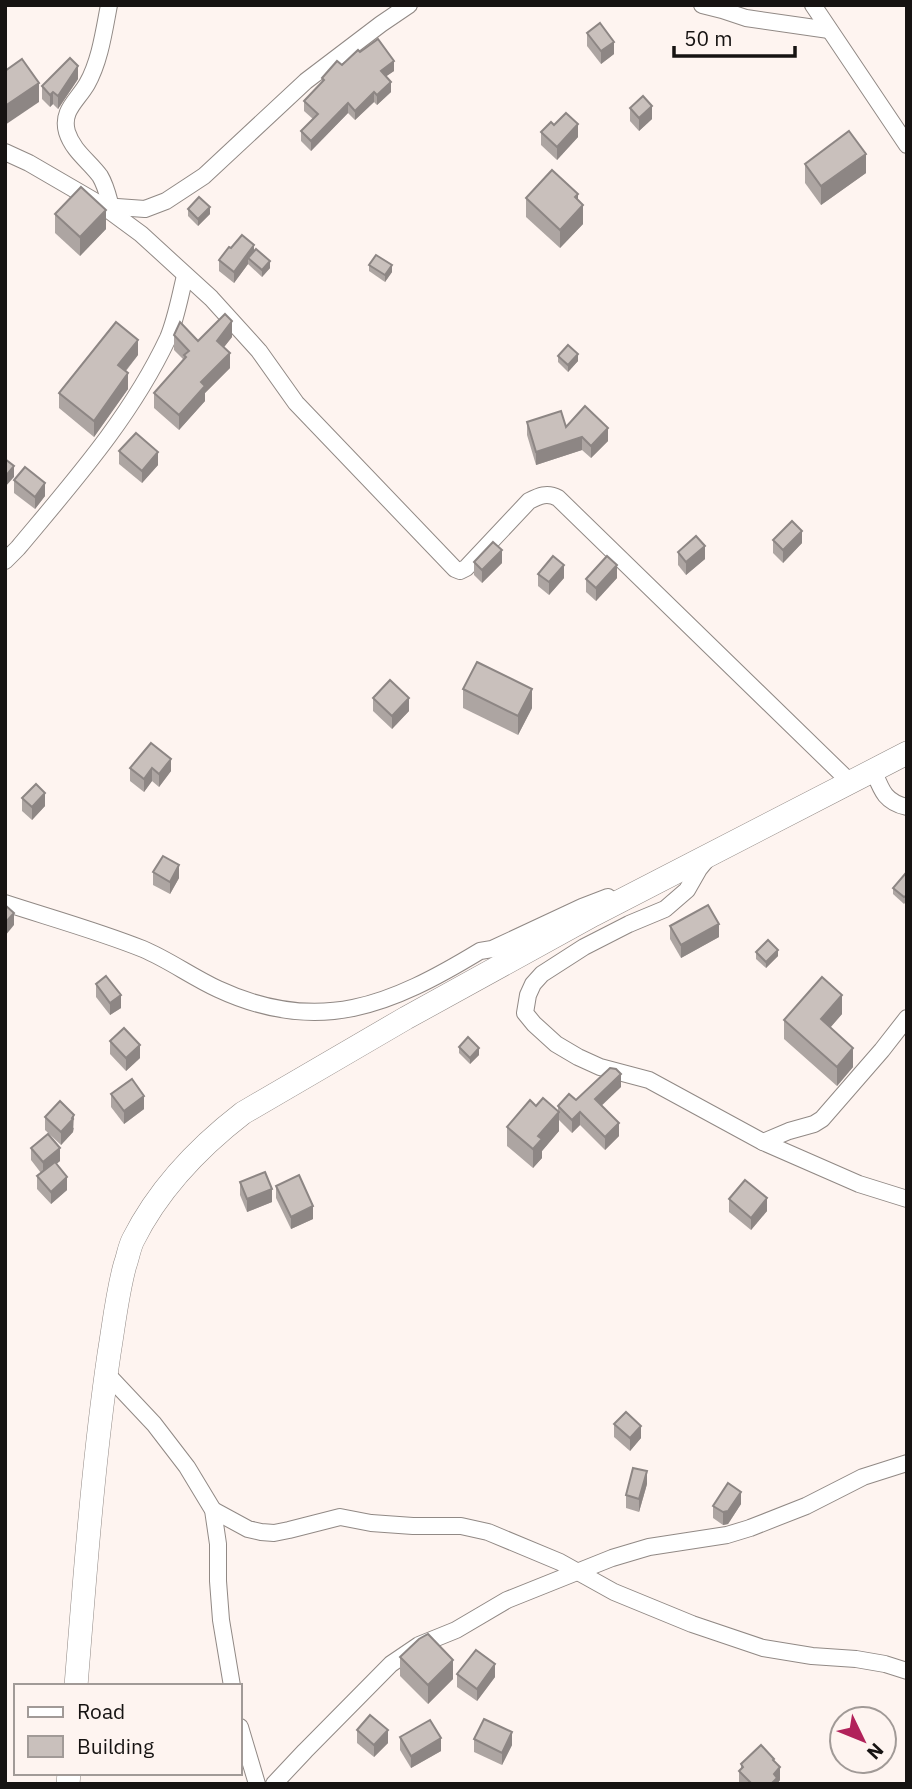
<svg xmlns="http://www.w3.org/2000/svg" width="912" height="1789" font-family="'IBM Plex Sans',sans-serif">
  <style>
    .lines { fill: none; stroke-linecap: round; stroke-linejoin: round }
    .street-casing { stroke: #918985; stroke-width: 18 }
    .secondary-casing { stroke: #918985; stroke-width: 24 }
    .street { stroke: #fff; stroke-width: 16 }
    .secondary { stroke: #fff; stroke-width: 23 }
    .wall { fill: #ada5a2 }
    .shaded-wall { fill: #8d8684 }
    .building { fill: #c9c0bc; stroke: #8d8684; stroke-width: 2 }
  </style>
  <rect width="100%" height="100%" fill="#fef4f0"/>
  <g class="lines">
    <g class="street-casing">
      <g id="street">
        <path d="M109,5C104,31 100,61 87,84C77,101 61,111 67,132C73,151 89,161 100,176C106,186 108,196 111,207"/>
        <polyline points="702,5 722,10 746,18 829,30"/>
        <polyline points="813,5 907,145"/>
        <polyline points="5,152 29,163 103,206 145,209 166,201 204,176 306,81 381,24 409,5"/>
        <path d="M103,206L141,234L211,298L259,351L296,403L455,569L460,571L466,568L529,501C539,496 547,492 558,498L849,781"/>
        <path d="M5,561L18,548C73,482 131,417 168,338C176,319 180,296 185,276"/>
        <path d="M873,769C881,789 884,802 907,807"/>
        <polyline points="708,858 699,869 687,890 665,909 629,924 584,947 542,974 533,984 528,995 525,1013 534,1024 556,1044 578,1057 600,1067 649,1080 763,1142 859,1184 907,1199"/>
        <path d="M5,903C51,918 98,931 143,949C169,960 192,977 218,989C319,1036 391,1005 480,951L492,949L582,907L608,897"/>
        <polyline points="763,1142 789,1131 814,1124 822,1119 882,1050 907,1018"/>
        <polyline points="106,1373 154,1424 187,1467 213,1510 218,1544 218,1581 221,1620 232,1686"/>
        <polyline points="213,1510 248,1529 261,1532 274,1533 289,1530 340,1517 371,1523 413,1526 461,1526 488,1532 560,1562 614,1592 692,1624 763,1648 812,1656 856,1659 885,1664 907,1671"/>
        <polyline points="240,1727 257,1784"/>
        <polyline points="274,1784 305,1751 391,1664 419,1645 456,1630 507,1600 612,1558 649,1547 727,1535 750,1528 806,1506 863,1477 907,1463"/>
      </g>
    </g>
    <g class="secondary-casing">
      <g id="secondary">
        <path d="M76,1686C85,1575 93,1464 109,1354C114,1324 117,1294 125,1265C128,1257 129,1248 133,1240C158,1190 199,1147 243,1113L406,1018L593,915L907,753"/>
        <polyline points="68,1784 69,1773"/>
      </g>
    </g>
    <use href="#street" class="street"/>
    <use href="#secondary" class="secondary"/>
  </g>
  <g class="wall">
    <polygon points="587,33 614,54 601,64 587,46"/>
    <polygon points="360,52 394,71 386,76 391,92 377,105 374,102 355,120 348,113 311,151 301,141 301,131 313,119 304,111 304,101 322,83 322,78"/>
    <polygon points="78,79 58,109 53,104 50,107 42,99 42,86"/>
    <polygon points="630,108 652,119 639,131 630,121"/>
    <polygon points="554,125 578,137 557,160 541,145 541,132"/>
    <polygon points="805,164 866,173 821,205 805,183"/>
    <polygon points="526,198 583,224 560,248 526,217"/>
    <polygon points="188,209 210,214 198,226 188,216"/>
    <polygon points="55,214 106,229 80,256 55,233"/>
    <polygon points="231,248 254,252 270,268 262,277 248,264 234,283 219,271 219,260"/>
    <polygon points="369,265 392,272 385,282 369,271"/>
    <polygon points="174,335 198,341 232,337 224,347 230,368 205,393 205,401 179,430 154,408 154,393 184,360 174,350"/>
    <polygon points="138,355 126,371 128,389 94,437 59,408 59,393"/>
    <polygon points="558,356 578,361 568,372 558,362"/>
    <polygon points="527,422 566,427 608,441 591,458 582,450 536,465 527,435"/>
    <polygon points="119,451 158,465 142,483 119,464"/>
    <polygon points="14,480 45,496 35,509 14,493"/>
    <polygon points="773,540 802,543 783,563 773,553"/>
    <polygon points="678,552 705,559 686,575 678,565"/>
    <polygon points="474,562 502,563 482,583 474,575"/>
    <polygon points="538,574 564,578 549,595 538,586"/>
    <polygon points="617,578 596,601 586,592 586,579"/>
    <polygon points="463,689 532,708 518,735 463,708"/>
    <polygon points="373,698 409,711 392,729 373,711"/>
    <polygon points="151,743 171,771 159,787 152,781 144,792 130,781 130,768"/>
    <polygon points="22,798 45,806 32,820 22,811"/>
    <polygon points="153,872 179,878 170,894 153,885"/>
    <polygon points="907,876 907,901 904,904 893,894 893,888"/>
    <polygon points="670,926 719,937 681,958 670,939"/>
    <polygon points="756,952 778,956 766,968 756,959"/>
    <polygon points="96,984 121,1008 110,1015 96,997"/>
    <polygon points="842,1014 830,1028 853,1067 837,1086 784,1039 784,1020"/>
    <polygon points="110,1041 140,1058 126,1071 110,1054"/>
    <polygon points="459,1047 479,1055 470,1064 459,1053"/>
    <polygon points="621,1087 601,1105 619,1136 605,1150 580,1125 572,1133 559,1120 559,1131 542,1151 542,1158 533,1168 507,1146 507,1127 536,1106 558,1111 558,1106"/>
    <polygon points="111,1094 144,1109 124,1124 111,1107"/>
    <polygon points="45,1117 74,1128 73,1132 61,1145 45,1130"/>
    <polygon points="31,1148 60,1161 56,1164 67,1190 51,1204 37,1189 37,1176 41,1173 31,1160"/>
    <polygon points="240,1182 272,1202 247,1212 240,1195"/>
    <polygon points="276,1186 313,1219 291,1229 276,1198"/>
    <polygon points="729,1199 767,1211 751,1230 729,1212"/>
    <polygon points="614,1424 641,1438 630,1451 614,1437"/>
    <polygon points="647,1484 639,1512 626,1508 626,1495"/>
    <polygon points="741,1504 728,1524 723,1525 713,1518 713,1506"/>
    <polygon points="400,1657 453,1679 428,1704 400,1676"/>
    <polygon points="457,1674 495,1677 477,1701 457,1687"/>
    <polygon points="357,1730 388,1743 374,1757 357,1743"/>
    <polygon points="400,1737 441,1751 411,1768 400,1750"/>
    <polygon points="474,1739 512,1745 502,1765 474,1752"/>
    <polygon points="774,1761 780,1780 777,1784 739,1783 739,1771 741,1769 741,1764"/>
  </g>
  <g class="shaded-wall">
    <polygon points="614,42 614,54 601,64 601,51"/>
    <polygon points="394,61 394,71 381,80 381,71"/>
    <polygon points="78,66 78,79 58,109 58,96"/>
    <polygon points="391,82 391,92 377,105 377,95"/>
    <polygon points="39,83 39,102 5,125 5,106"/>
    <polygon points="53,92 53,104 50,107 50,95"/>
    <polygon points="374,92 374,102 355,120 355,111"/>
    <polygon points="348,103 348,113 311,151 311,141"/>
    <polygon points="652,106 652,119 639,131 639,118"/>
    <polygon points="578,124 578,137 557,160 557,147"/>
    <polygon points="866,154 866,173 821,205 821,186"/>
    <polygon points="578,194 578,210 583,205 583,224 560,248 560,230 575,197"/>
    <polygon points="210,207 210,214 198,226 198,219"/>
    <polygon points="106,210 106,229 80,256 80,237"/>
    <polygon points="254,245 254,256 248,258 248,264 234,283 234,272"/>
    <polygon points="270,261 270,268 262,277 262,270"/>
    <polygon points="392,265 392,272 385,282 385,275"/>
    <polygon points="232,321 232,337 217,356 217,341"/>
    <polygon points="138,340 138,355 118,380 118,365"/>
    <polygon points="230,353 230,368 205,393 205,401 179,430 179,415 201,382"/>
    <polygon points="578,354 578,361 568,372 568,365"/>
    <polygon points="128,373 128,389 94,437 94,421"/>
    <polygon points="608,428 608,441 591,458 591,446"/>
    <polygon points="582,437 582,450 536,465 536,452"/>
    <polygon points="158,452 158,465 142,483 142,471"/>
    <polygon points="14,466 14,477 5,487 5,477"/>
    <polygon points="45,483 45,496 35,509 35,497"/>
    <polygon points="802,531 802,543 783,563 783,550"/>
    <polygon points="705,546 705,559 686,575 686,562"/>
    <polygon points="502,550 502,563 482,583 482,570"/>
    <polygon points="564,565 564,578 549,595 549,582"/>
    <polygon points="617,565 617,578 596,601 596,588"/>
    <polygon points="532,689 532,708 518,735 518,716"/>
    <polygon points="409,698 409,711 392,729 392,716"/>
    <polygon points="171,759 171,771 159,787 159,774"/>
    <polygon points="152,768 152,781 144,792 144,779"/>
    <polygon points="45,793 45,806 32,820 32,807"/>
    <polygon points="179,865 179,878 170,894 170,882"/>
    <polygon points="14,913 14,925 5,936 5,923"/>
    <polygon points="719,924 719,937 681,958 681,945"/>
    <polygon points="778,950 778,956 766,968 766,962"/>
    <polygon points="121,995 121,1008 110,1015 110,1003"/>
    <polygon points="842,995 842,1014 821,1038 821,1019"/>
    <polygon points="140,1045 140,1058 126,1071 126,1058"/>
    <polygon points="479,1048 479,1055 470,1064 470,1058"/>
    <polygon points="853,1048 853,1067 837,1086 837,1067"/>
    <polygon points="621,1074 621,1087 595,1112 595,1099"/>
    <polygon points="144,1096 144,1109 124,1124 124,1111"/>
    <polygon points="559,1112 559,1131 542,1151 542,1158 533,1168 533,1149 538,1136"/>
    <polygon points="580,1112 580,1125 572,1133 572,1120"/>
    <polygon points="74,1115 73,1132 61,1145 61,1132"/>
    <polygon points="619,1123 619,1136 605,1150 605,1137"/>
    <polygon points="60,1148 60,1161 43,1175 43,1162"/>
    <polygon points="67,1177 67,1190 51,1204 51,1192"/>
    <polygon points="272,1189 272,1202 247,1212 247,1199"/>
    <polygon points="767,1198 767,1211 751,1230 751,1218"/>
    <polygon points="313,1206 313,1219 291,1229 291,1217"/>
    <polygon points="641,1426 641,1438 630,1451 630,1438"/>
    <polygon points="647,1471 647,1484 639,1512 639,1499"/>
    <polygon points="741,1492 741,1504 728,1524 723,1525 723,1512"/>
    <polygon points="453,1660 453,1679 428,1704 428,1685"/>
    <polygon points="495,1664 495,1677 477,1701 477,1689"/>
    <polygon points="388,1730 388,1743 374,1757 374,1745"/>
    <polygon points="512,1732 512,1745 502,1765 502,1753"/>
    <polygon points="441,1738 441,1751 411,1768 411,1756"/>
    <polygon points="780,1767 780,1780 777,1784 771,1784 774,1774"/>
  </g>
  <g class="building">
    <polygon points="600,23 614,42 601,51 587,33"/>
    <polygon points="378,39 394,61 381,71 391,82 377,95 374,92 355,111 348,103 311,141 301,131 318,114 304,101 324,80 322,78 337,61 342,65 358,50 360,52"/>
    <polygon points="70,58 78,66 58,96 53,92 50,95 42,86"/>
    <polygon points="22,59 39,83 5,106 5,71"/>
    <polygon points="643,96 652,106 639,118 630,108"/>
    <polygon points="566,113 578,124 557,147 541,132 551,122 554,125"/>
    <polygon points="849,131 866,154 821,186 805,164"/>
    <polygon points="552,170 578,194 575,197 583,205 560,230 526,198"/>
    <polygon points="81,187 106,210 80,237 55,214"/>
    <polygon points="199,197 210,207 198,219 188,209"/>
    <polygon points="242,235 254,245 234,272 219,260 229,247 231,248"/>
    <polygon points="256,249 270,261 262,270 248,258"/>
    <polygon points="376,255 392,265 385,275 369,265"/>
    <polygon points="225,314 232,321 217,341 230,353 201,382 205,386 179,415 154,393 186,357 184,355 189,351 174,335 180,322 198,341"/>
    <polygon points="116,322 138,340 118,365 128,373 94,421 59,393"/>
    <polygon points="568,345 578,354 568,365 558,356"/>
    <polygon points="585,406 608,428 591,446 582,437 536,452 527,422 561,411 566,427"/>
    <polygon points="136,433 158,452 142,471 119,451"/>
    <polygon points="5,459 14,466 5,477"/>
    <polygon points="25,467 45,483 35,497 14,480"/>
    <polygon points="792,521 802,531 783,550 773,540"/>
    <polygon points="696,536 705,546 686,562 678,552"/>
    <polygon points="493,542 502,550 482,570 474,562"/>
    <polygon points="553,556 564,565 549,582 538,574"/>
    <polygon points="607,556 617,565 596,588 586,579"/>
    <polygon points="477,662 532,689 518,716 463,689"/>
    <polygon points="390,680 409,698 392,716 373,698"/>
    <polygon points="151,743 171,759 159,774 152,768 144,779 130,768"/>
    <polygon points="36,784 45,793 32,807 22,798"/>
    <polygon points="163,856 179,865 170,882 153,872"/>
    <polygon points="905,874 907,876 907,895 904,897 893,888"/>
    <polygon points="5,905 14,913 5,923"/>
    <polygon points="708,905 719,924 681,945 670,926"/>
    <polygon points="768,940 778,950 766,962 756,952"/>
    <polygon points="106,976 121,995 110,1003 96,984"/>
    <polygon points="822,977 842,995 821,1019 853,1048 837,1067 784,1020"/>
    <polygon points="124,1028 140,1045 126,1058 110,1041"/>
    <polygon points="468,1037 479,1048 470,1058 459,1047"/>
    <polygon points="610,1068 616,1069 621,1074 595,1099 619,1123 605,1137 580,1112 572,1120 558,1106 569,1094 576,1100"/>
    <polygon points="132,1079 144,1096 124,1111 111,1094"/>
    <polygon points="543,1098 559,1112 538,1136 542,1139 533,1149 507,1127 530,1100 536,1106"/>
    <polygon points="60,1101 74,1115 72,1118 73,1119 61,1132 45,1117"/>
    <polygon points="48,1134 60,1148 43,1162 31,1148"/>
    <polygon points="55,1162 67,1177 51,1192 37,1176"/>
    <polygon points="265,1172 272,1189 247,1199 240,1182"/>
    <polygon points="299,1175 313,1206 291,1217 276,1186"/>
    <polygon points="745,1180 767,1198 751,1218 729,1199"/>
    <polygon points="626,1412 641,1426 630,1438 614,1424"/>
    <polygon points="633,1468 647,1471 639,1499 626,1495"/>
    <polygon points="728,1483 741,1492 728,1511 723,1512 713,1506"/>
    <polygon points="428,1634 453,1660 428,1685 400,1657 419,1639"/>
    <polygon points="476,1650 495,1664 477,1689 457,1674"/>
    <polygon points="370,1715 388,1730 374,1745 357,1730"/>
    <polygon points="484,1719 512,1732 502,1753 474,1739"/>
    <polygon points="430,1720 441,1738 411,1756 400,1737"/>
    <polygon points="761,1745 774,1759 773,1760 780,1767 774,1774 777,1778 771,1784 752,1784 739,1771 743,1767 741,1764"/>
  </g>
  <rect width="912" height="1789" fill="none" stroke="#161312" stroke-width="14"/>
  <rect x="14" y="1684" width="228" height="91" fill="#fef4f0" stroke="#a19a97" stroke-width="2"/>
  <rect x="28" y="1707" width="35" height="10" fill="#ffffff" stroke="#a19a97" stroke-width="2"/>
  <text x="77" y="1719" font-size="21" fill="#161312">Road</text>
  <rect x="28" y="1736" width="35" height="21" fill="#c9c0bc" stroke="#a19a97" stroke-width="2"/>
  <text x="77" y="1754" font-size="21" fill="#161312">Building</text>
  <g transform="translate(863 1740) rotate(133)"><circle r="33" fill="#fef4f0" stroke="#a19a97" stroke-width="2"/>
  <path d="M0-5L12 26L0 18L-12 26Z" fill="#b1225a"/>
  <text y="-10" font-size="19" font-weight="bold" text-anchor="middle" fill="#161312">N</text>
  </g>
  <path d="M674 46v10h121v-10" fill="none" stroke="#161312" stroke-width="3.5"/>
  <text x="684" y="46" font-size="21" fill="#161312" stroke="#fef4f0" stroke-width="5" paint-order="stroke">50 m</text>
</svg>
